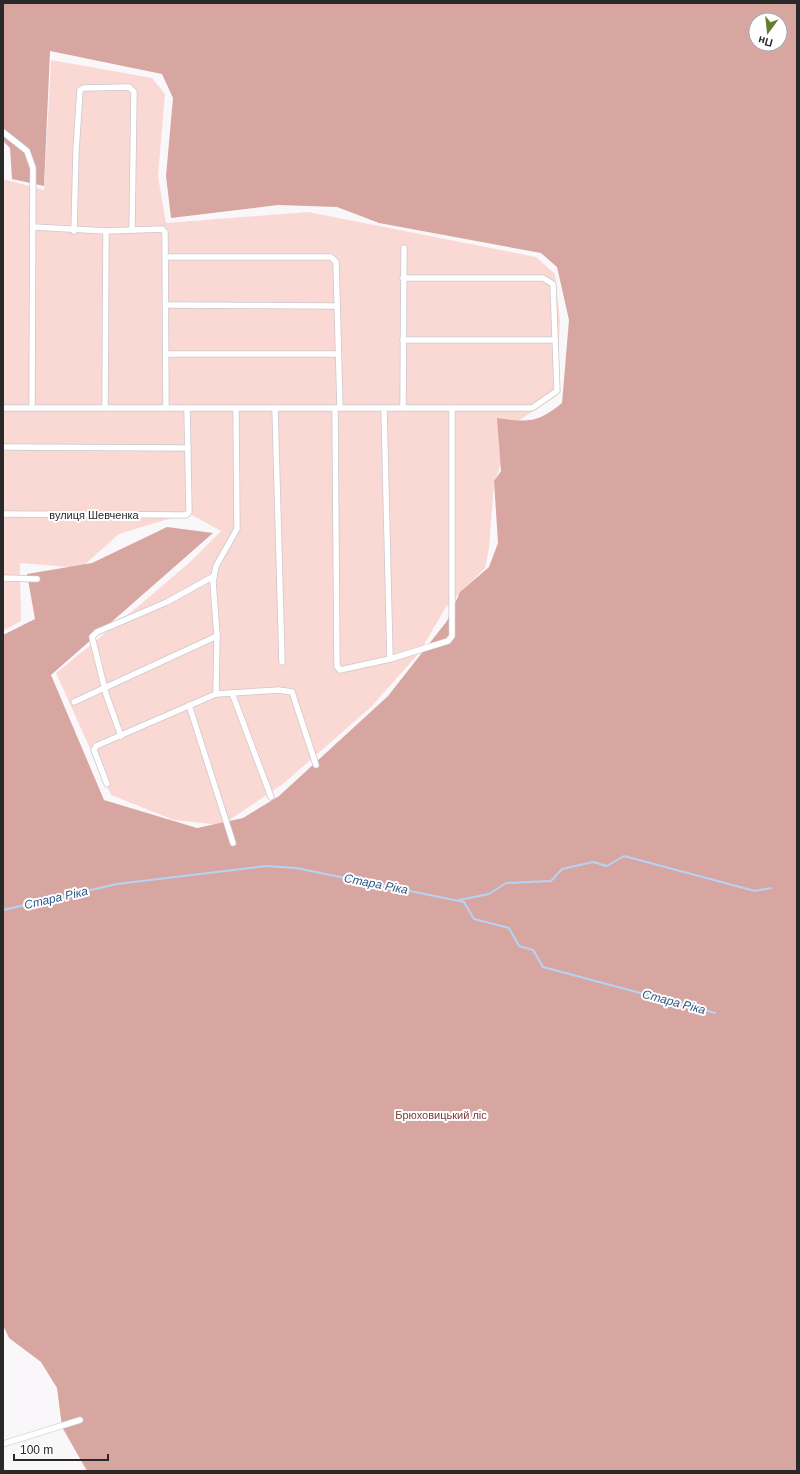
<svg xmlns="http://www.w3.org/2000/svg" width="800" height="1474" font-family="Helvetica,sans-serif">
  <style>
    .green { fill: #fad9d5 }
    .forest { fill: #d8a6a1; fill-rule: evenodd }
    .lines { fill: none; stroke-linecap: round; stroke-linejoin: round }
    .stream { stroke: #b5d3f7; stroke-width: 2 }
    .street-casing { stroke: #cbc8cc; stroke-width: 7 }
    .street { stroke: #fff; stroke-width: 5.5 }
    .labels { text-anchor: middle; stroke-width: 4; stroke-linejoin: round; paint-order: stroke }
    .street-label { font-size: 11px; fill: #2a292a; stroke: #fff }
    .park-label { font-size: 11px; fill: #7c3c37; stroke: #fff }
    .water-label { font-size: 12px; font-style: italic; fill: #305988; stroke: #fff }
  </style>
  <rect width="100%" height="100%" fill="#faf7fb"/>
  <polygon class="green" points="51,60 152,78 165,94 158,176 166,223 308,212 536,257 555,274 560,321 556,396 515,423 494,484 489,548 485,568 446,607 419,653 371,707 283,784 222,825 174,820 111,795 56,673 141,604 190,562 221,531 188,513 119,534 81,568 20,563 21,621 3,631 3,179 44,190"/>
  <path class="forest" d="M3,3H797V1471H87L62,1427L57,1388L41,1362L9,1338L3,1325V635L35,619L27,574L92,563L167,527L213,533L51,675L104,800L197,828L243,818L279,796L388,696L447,621L460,592L489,567L498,543L494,481L501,471L497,418C528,422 536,424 562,403L569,320L557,267L541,253L379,223L337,207L278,205L171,218L166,176L173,98L162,74L50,51L44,186L12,179L10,148L3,141ZM756,20H780V44H756Z"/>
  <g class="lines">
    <g class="stream">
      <polyline points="459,900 489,894 506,883 551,881 562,869 593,862 607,866 624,856 755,891 771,888"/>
      <polyline points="3,910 117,884 267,866 296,868 464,902 474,919 509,928 519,946 533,950 543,967 715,1013"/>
    </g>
    <g class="street-casing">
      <g id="street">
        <polyline points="3,132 27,151 33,168 32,408"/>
        <polyline points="33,227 106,231 105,408"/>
        <polyline points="74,231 76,151 80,90 84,88 129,87 134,92 132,230"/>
        <polyline points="106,231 162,229 165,232 166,408"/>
        <polyline points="166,257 331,257 336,262 340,408"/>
        <polyline points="166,305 337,306"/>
        <polyline points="403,340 555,340"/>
        <polyline points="166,354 337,354"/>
        <polyline points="3,408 532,408 557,391 553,284 543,278 403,278"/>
        <polyline points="275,408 282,662"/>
        <polyline points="335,408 337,666 340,670 390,659 448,641 452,636 452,408"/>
        <polyline points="384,408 390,659"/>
        <polyline points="403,408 404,248"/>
        <polyline points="3,447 188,448"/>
        <polyline points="3,514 186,515 189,512 187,408"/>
        <polyline points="3,578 37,579"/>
        <polyline points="232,693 271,797"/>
        <polyline points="216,694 279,690 292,692 316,765"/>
        <polyline points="74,702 217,636 213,582 216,566 237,529 236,409"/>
        <polyline points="189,705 233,843"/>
        <polyline points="121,736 106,694 92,637 97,632 167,602 214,576"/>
        <polyline points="107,784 94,750 96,746 216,694 217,636"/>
        <polyline points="3,1444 80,1420"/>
      </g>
    </g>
    <use href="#street" class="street"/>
  </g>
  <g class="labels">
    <g class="street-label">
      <text x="94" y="519">вулиця Шевченка</text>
    </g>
    <g class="park-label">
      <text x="441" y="1119">Брюховицький ліс</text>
    </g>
    <g class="water-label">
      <text transform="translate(376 884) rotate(11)" y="4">Стара Ріка</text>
      <text transform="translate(56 898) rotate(-13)" y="4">Стара Ріка</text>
      <text transform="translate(674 1002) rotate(15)" y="4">Стара Ріка</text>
    </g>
  </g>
  <rect width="800" height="1474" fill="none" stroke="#2a292a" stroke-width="8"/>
  <g transform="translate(768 32) rotate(195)"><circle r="19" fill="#ffffff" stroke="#aaa9aa"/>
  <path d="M0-3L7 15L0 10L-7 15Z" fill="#647e31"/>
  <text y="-6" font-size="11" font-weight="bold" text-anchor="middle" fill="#2a292a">Пн</text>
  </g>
  <path d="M14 1454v6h94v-6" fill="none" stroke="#2a292a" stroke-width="2"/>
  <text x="20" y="1454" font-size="12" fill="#2a292a" stroke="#ffffff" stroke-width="3" paint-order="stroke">100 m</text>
</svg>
